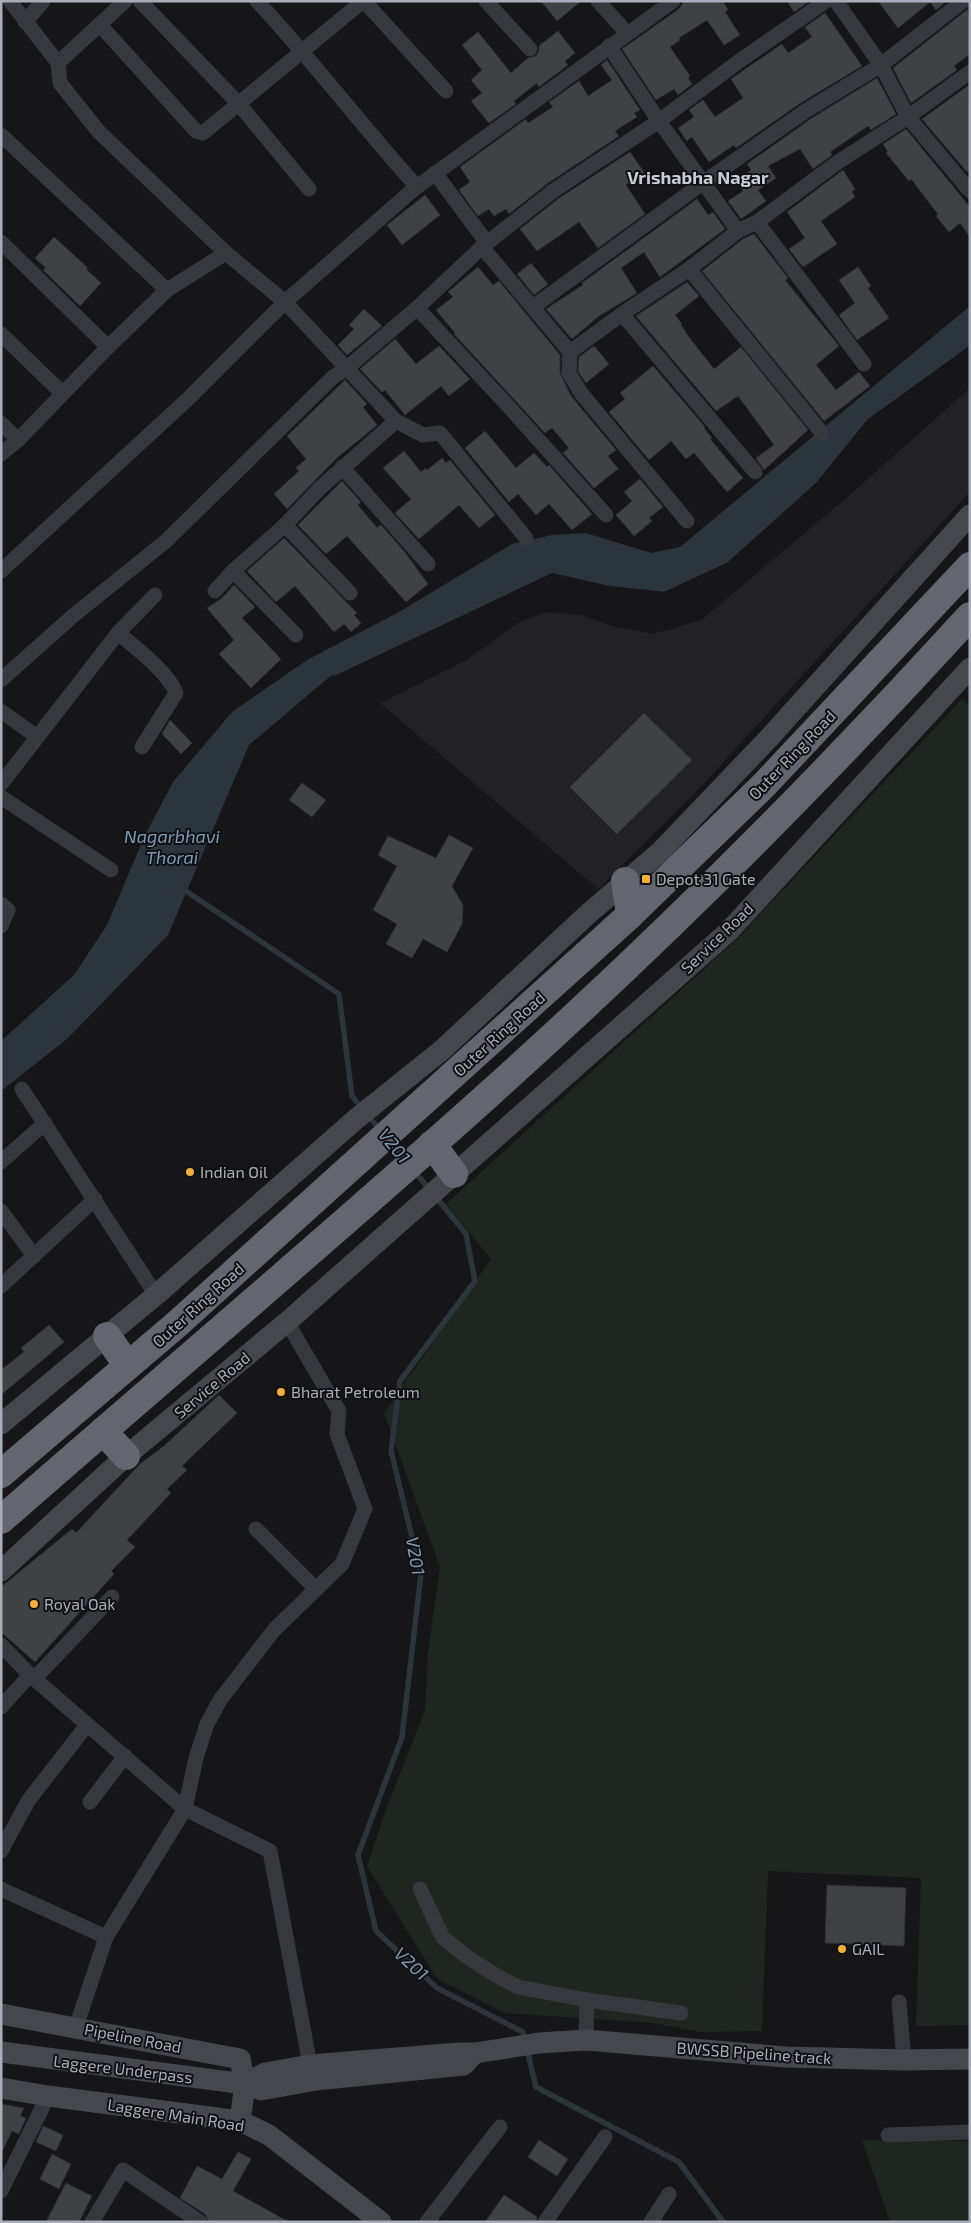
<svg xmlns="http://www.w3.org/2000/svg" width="971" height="2223" font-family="'Exo 2',sans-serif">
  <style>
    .built { fill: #222225 }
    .green { fill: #1e261f }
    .water { fill: #2c353c }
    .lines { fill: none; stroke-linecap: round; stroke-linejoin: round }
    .stream { stroke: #2c353c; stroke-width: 5.5 }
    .building { fill: #404145; stroke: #303034 }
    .street { stroke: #37383d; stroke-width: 15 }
    .secondary { stroke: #45474d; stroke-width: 21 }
    .highway { stroke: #63666e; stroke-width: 28 }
    .poi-dot { fill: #f2b134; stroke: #111113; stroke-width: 2 }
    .labels { text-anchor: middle; stroke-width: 4; stroke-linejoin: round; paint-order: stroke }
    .street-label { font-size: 16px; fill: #a8adb8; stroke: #111113 }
    .poi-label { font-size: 16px; fill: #a8adb8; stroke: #111113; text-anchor: start }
    .neighbourhood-label { font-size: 18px; font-weight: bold; fill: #c9ccd4; stroke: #111113 }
    .water-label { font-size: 18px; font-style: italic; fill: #7f9bb3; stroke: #111113 }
  </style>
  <rect width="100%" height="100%" fill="#161618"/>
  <polygon class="built" points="970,388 970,492 697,791 598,889 380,703 465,661 521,621 547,612 581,615 612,626 653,634 701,620 844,500"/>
  <g class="green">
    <polygon points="962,699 970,707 970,2025 916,2026 921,1878 768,1871 762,2031 701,2032 653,2023 505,2013 437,1979 367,1866 385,1812 425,1710 428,1652 440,1567 384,1413 491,1259 446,1204 735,941"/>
    <polygon points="862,2140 970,2141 970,2222 890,2222"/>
  </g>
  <polygon class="water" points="970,306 970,342 866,417 814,481 726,560 664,589 607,582 552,570 340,668 249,745 168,935 67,1039 1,1091 1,1041 74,975 107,925 145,835 173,782 232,712 307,660 399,612 512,544 552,535 586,533 651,553 680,547"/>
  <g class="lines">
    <g class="stream">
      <polyline points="334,673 552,570 609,583 664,589 726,560 814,481 866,417 970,342"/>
      <polyline points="180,887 339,994 352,1096 380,1130"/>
      <polyline points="389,1141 404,1159"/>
      <polyline points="413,1170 430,1190"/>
      <polyline points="436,1197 466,1234 475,1281 400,1381 391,1451 421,1574 402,1737 358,1855 376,1931 437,1988 523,2032 536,2087 679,2162 723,2222"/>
    </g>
  </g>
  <g class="building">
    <polygon points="541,1 581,1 557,21"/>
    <polygon points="684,1 723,1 728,10 725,12 740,35 724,45 707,20 679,38 680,40 670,47 690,76 688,78 692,84 678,95 674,89 656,100 622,49 679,9"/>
    <polygon points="787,1 809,1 794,12"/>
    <polygon points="878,1 947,1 936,10 930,2 898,28"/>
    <polygon points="968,9 970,54 954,66 957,70 911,103 893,68"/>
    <polygon points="825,13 862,66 802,102 736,148 734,145 709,162 692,137 687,141 678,128 694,117 689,110 703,100 715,117 743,98 731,79 782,44 788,53 812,37 805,27"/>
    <polygon points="558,31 575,53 565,61 568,65 539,87 537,83 514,101 516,104 489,123 471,101 482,93 471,80 482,70 462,45 478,32 511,73 528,58 536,56 539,51 539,46"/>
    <polygon points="607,60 640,110 634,113 637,117 615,131 619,136 548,183 509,214 506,209 494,216 489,209 478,216 459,190 470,182 460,167 526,119 528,123 553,107 549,102 579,81 588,96 612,80 601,65"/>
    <polygon points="877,78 896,114 871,130 868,126 830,152 832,155 813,169 800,149 768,166 776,178 758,190 766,201 741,219 728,201 743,191 736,181 751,170 747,164 812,118"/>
    <polygon points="969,85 970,170 967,172 922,119"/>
    <polygon points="906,129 970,207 970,237 960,223 949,232 936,216 938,214 911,179 909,181 886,153 888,152 883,144"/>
    <polygon points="630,152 644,172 626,185 645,214 598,248 579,222 537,251 520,229 558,199"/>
    <polygon points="843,170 855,189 852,192 855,197 821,221 837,244 803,267 789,249 805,238 787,212"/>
    <polygon points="425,195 440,215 402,245 387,225"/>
    <polygon points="697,199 708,215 713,212 725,229 660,277 644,252 621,268 637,293 599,316 572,339 546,309 583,285 582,283"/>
    <polygon points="754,234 788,278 785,280 839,346 816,365 836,390 859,372 870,386 824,421 702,271 743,239"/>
    <polygon points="54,237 88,268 86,269 101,283 80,306 43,270 46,268 35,258"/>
    <polygon points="531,263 548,284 534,295 517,274"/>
    <polygon points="478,267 493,285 499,281 560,355 560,373 571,396 616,450 608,456 618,469 594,488 563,453 569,448 552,428 545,433 454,334 455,333 436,310 453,297 448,292"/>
    <polygon points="858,267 871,286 868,288 889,318 857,340 839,315 855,303 839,280"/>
    <polygon points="687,282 699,296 675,315 682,324 681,325 688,336 714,369 741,347 808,430 764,470 756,458 774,445 738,396 716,411 636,316"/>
    <polygon points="364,309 382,326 347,355 338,345 354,329 349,325"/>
    <polygon points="395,339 416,364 439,346 470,379 449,396 441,386 405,415 385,390 382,392 360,369"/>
    <polygon points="594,346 609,364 586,383 578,371 579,357"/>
    <polygon points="653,366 705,427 704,428 712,438 710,439 743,478 727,492 694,453 686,459 671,441 649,460 609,412 625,399 620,393"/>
    <polygon points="345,380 367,404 363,407 377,425 337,458 287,509 274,494 299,471 296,468 306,459 287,436"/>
    <polygon points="485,431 516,468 534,453 547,467 549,465 592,514 572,530 549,504 536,515 518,494 509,502 465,448"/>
    <polygon points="404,451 421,472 426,468 427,470 442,458 446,463 450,460 495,515 479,528 459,505 419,539 395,513 411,499 383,468"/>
    <polygon points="640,479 663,507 649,518 652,521 634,536 616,515 632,501 624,492"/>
    <polygon points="342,481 361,502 358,505 377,528 381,525 404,551 428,584 406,602 347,536 326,554 298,525"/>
    <polygon points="284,538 357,613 354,615 361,623 351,632 344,624 334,632 295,586 276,602 247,571"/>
    <polygon points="234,585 255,607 242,618 281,659 251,688 219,654 234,640 207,608 222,598"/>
    <polygon points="644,713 692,760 617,834 570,787"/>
    <polygon points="170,720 192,743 181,754 162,734"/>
    <polygon points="302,783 326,800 312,817 289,800"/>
    <polygon points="449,835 473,848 452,886 463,905 462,924 447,952 423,939 412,958 386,944 397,924 373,910 397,866 378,855 388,836 436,858"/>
    <polygon points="49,1325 64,1342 1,1395 1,1370 24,1352 21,1348"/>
    <polygon points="219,1395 237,1413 182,1466 187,1470 167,1489 171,1493 127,1540 135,1547 111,1571 114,1574 35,1662 1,1632 1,1587 72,1529 76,1533 140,1464 164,1446"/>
    <polygon points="827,1885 906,1888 904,1946 825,1943"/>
    <polygon points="1,2104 24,2108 20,2116 26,2118 19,2134 12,2131 1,2154"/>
    <polygon points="43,2126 63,2135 56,2151 36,2142"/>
    <polygon points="539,2140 568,2159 557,2176 528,2157"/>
    <polygon points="238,2152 251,2159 233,2191 289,2222 209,2222 205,2214 180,2198 197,2166 222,2179"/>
    <polygon points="52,2154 71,2164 59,2189 40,2179"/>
    <polygon points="66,2183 92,2196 79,2222 46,2222"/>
    <polygon points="504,2195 537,2217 536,2222 485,2222"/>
  </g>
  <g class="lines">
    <g class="street">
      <polyline points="10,1 58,63 60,83 99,132 226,253 285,302 396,421 423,435 440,433 526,538"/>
      <polyline points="140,1 238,103 309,189"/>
      <path d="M257,1C313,61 362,126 417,187"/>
      <polyline points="364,1 446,91"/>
      <polyline points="486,1 530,49"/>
      <polyline points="598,1 627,33"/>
      <polyline points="836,1 881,65 908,117 970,191"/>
      <polyline points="25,22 43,1"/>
      <polyline points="100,25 196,131 203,133 363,1"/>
      <polyline points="609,46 659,121 738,231"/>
      <polyline points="58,63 125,1"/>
      <polyline points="1,135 167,290"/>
      <polyline points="435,173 487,243"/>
      <polyline points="757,222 864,364"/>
      <polyline points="1,242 108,347"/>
      <polyline points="482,247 570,352"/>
      <polyline points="689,269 822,433"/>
      <polyline points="533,307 704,182 807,110 881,65 963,1"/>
      <polyline points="417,308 510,408 606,515"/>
      <polyline points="622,314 755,472"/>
      <polyline points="1,334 62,393"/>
      <polyline points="1,423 18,440"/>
      <polyline points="1,454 18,440 108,347 167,290 226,253"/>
      <polyline points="342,467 428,564"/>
      <polyline points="687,521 581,393 569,373 570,352 622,314 689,269 738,231 757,222 838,162 908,117 970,72"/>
      <polyline points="285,525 233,571 296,635"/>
      <polyline points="1,571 188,399 285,302 414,189 673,1"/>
      <polyline points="215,591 233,571"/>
      <polyline points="350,593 285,525 320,488 396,421"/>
      <polyline points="1,680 74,615 166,541 333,377 347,368 417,308 482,247 553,191 659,121 738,62 826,1"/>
      <polyline points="1,711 36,736"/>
      <path d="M142,747L176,693C168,672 136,648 118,633L155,595"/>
      <polyline points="1,784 118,633"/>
      <polyline points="1,797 111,870"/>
      <polyline points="1,904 8,910 1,926"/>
      <polyline points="22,1089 156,1295"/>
      <polyline points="1,1162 45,1123"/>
      <polyline points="1,1211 34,1256"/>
      <polyline points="1,1286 95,1199"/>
      <polyline points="256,1529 316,1589"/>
      <polyline points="1,1645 30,1675 185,1809 270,1851 310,2065"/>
      <polyline points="35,1678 112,1597"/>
      <polyline points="1,1707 30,1675"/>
      <polyline points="90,1802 125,1756"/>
      <polyline points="1,1851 28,1801 87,1725"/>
      <polyline points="1,1889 106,1937"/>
      <polyline points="420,1889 443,1938 470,1959 494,1974 518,1987 587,2000 586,2040"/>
      <polyline points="587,2000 681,2013"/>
      <polyline points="899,2002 904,2060"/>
      <polyline points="76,2027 106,1937 185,1809 196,1758 207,1724 220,1700 274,1630 342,1564 365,1509 337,1434 339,1411 287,1322"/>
      <polyline points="888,2135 970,2132"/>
      <polyline points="1,2191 48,2096"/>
      <polyline points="92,2222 123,2170 200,2222"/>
      <polyline points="427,2222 500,2127"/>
      <polyline points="545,2222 605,2137"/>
      <polyline points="651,2222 669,2194"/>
    </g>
    <g class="secondary">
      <polyline points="1,1424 156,1295 356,1119 442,1050 588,914 660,852 769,738 970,515"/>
      <polyline points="1,1571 126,1456 287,1322 729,931 970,668"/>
      <polyline points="1,2014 240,2059 245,2084 240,2121"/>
      <polyline points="1,2052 245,2084 261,2090 316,2080 464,2065 475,2053 459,2053 310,2065 265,2073 245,2084"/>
      <polyline points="475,2053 539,2043 586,2040 786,2057 904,2060 970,2059"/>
      <polyline points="1,2088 48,2096 240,2121 269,2135 381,2222"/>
    </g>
    <g class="highway">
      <polyline points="625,881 630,915"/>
      <polyline points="432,1144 454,1174"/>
      <polyline points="107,1336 128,1366"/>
      <polyline points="103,1431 126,1456"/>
      <polyline points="1,1474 177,1324 630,915 764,785 970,566"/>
      <path d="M1,1520C163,1378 328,1239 488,1095C656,944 818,783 970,616"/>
    </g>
  </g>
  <g class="poi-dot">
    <rect x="641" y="874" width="10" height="10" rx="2.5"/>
    <circle cx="190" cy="1172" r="5"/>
    <circle cx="281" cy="1392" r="5"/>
    <circle cx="34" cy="1604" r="5"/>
    <circle cx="842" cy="1949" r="5"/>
  </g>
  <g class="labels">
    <g class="street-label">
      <text transform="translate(792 755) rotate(-46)" y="6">Outer Ring Road</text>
      <text transform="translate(717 938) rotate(-44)" y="6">Service Road</text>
      <text transform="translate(499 1034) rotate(-42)" y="6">Outer Ring Road</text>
      <text transform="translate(198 1305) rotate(-42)" y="6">Outer Ring Road</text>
      <text transform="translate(212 1385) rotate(-40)" y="6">Service Road</text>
      <text transform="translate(133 2038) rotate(11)" y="6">Pipeline Road</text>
      <text transform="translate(754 2053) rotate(4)" y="6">BWSSB Pipeline track</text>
      <text transform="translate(123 2069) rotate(7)" y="6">Laggere Underpass</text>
      <text transform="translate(176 2115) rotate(9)" y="6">Laggere Main Road</text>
    </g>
    <g class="poi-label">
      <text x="656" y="885">Depot 31 Gate</text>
      <text x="200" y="1178">Indian Oil</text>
      <text x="291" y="1398">Bharat Petroleum</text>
      <text x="44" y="1610">Royal Oak</text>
      <text x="852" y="1955">GAIL</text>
    </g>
    <g class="neighbourhood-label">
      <text x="698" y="184">Vrishabha Nagar</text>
    </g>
    <g class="water-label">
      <text x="172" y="843">Nagarbhavi<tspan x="172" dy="21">Thorai</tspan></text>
      <text transform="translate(394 1146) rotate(51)" y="6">V201</text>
      <text transform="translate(415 1556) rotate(80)" y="6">V201</text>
      <text transform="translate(411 1964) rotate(43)" y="6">V201</text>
    </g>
  </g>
  <rect width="971" height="2223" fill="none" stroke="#a8adb8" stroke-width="5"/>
</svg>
